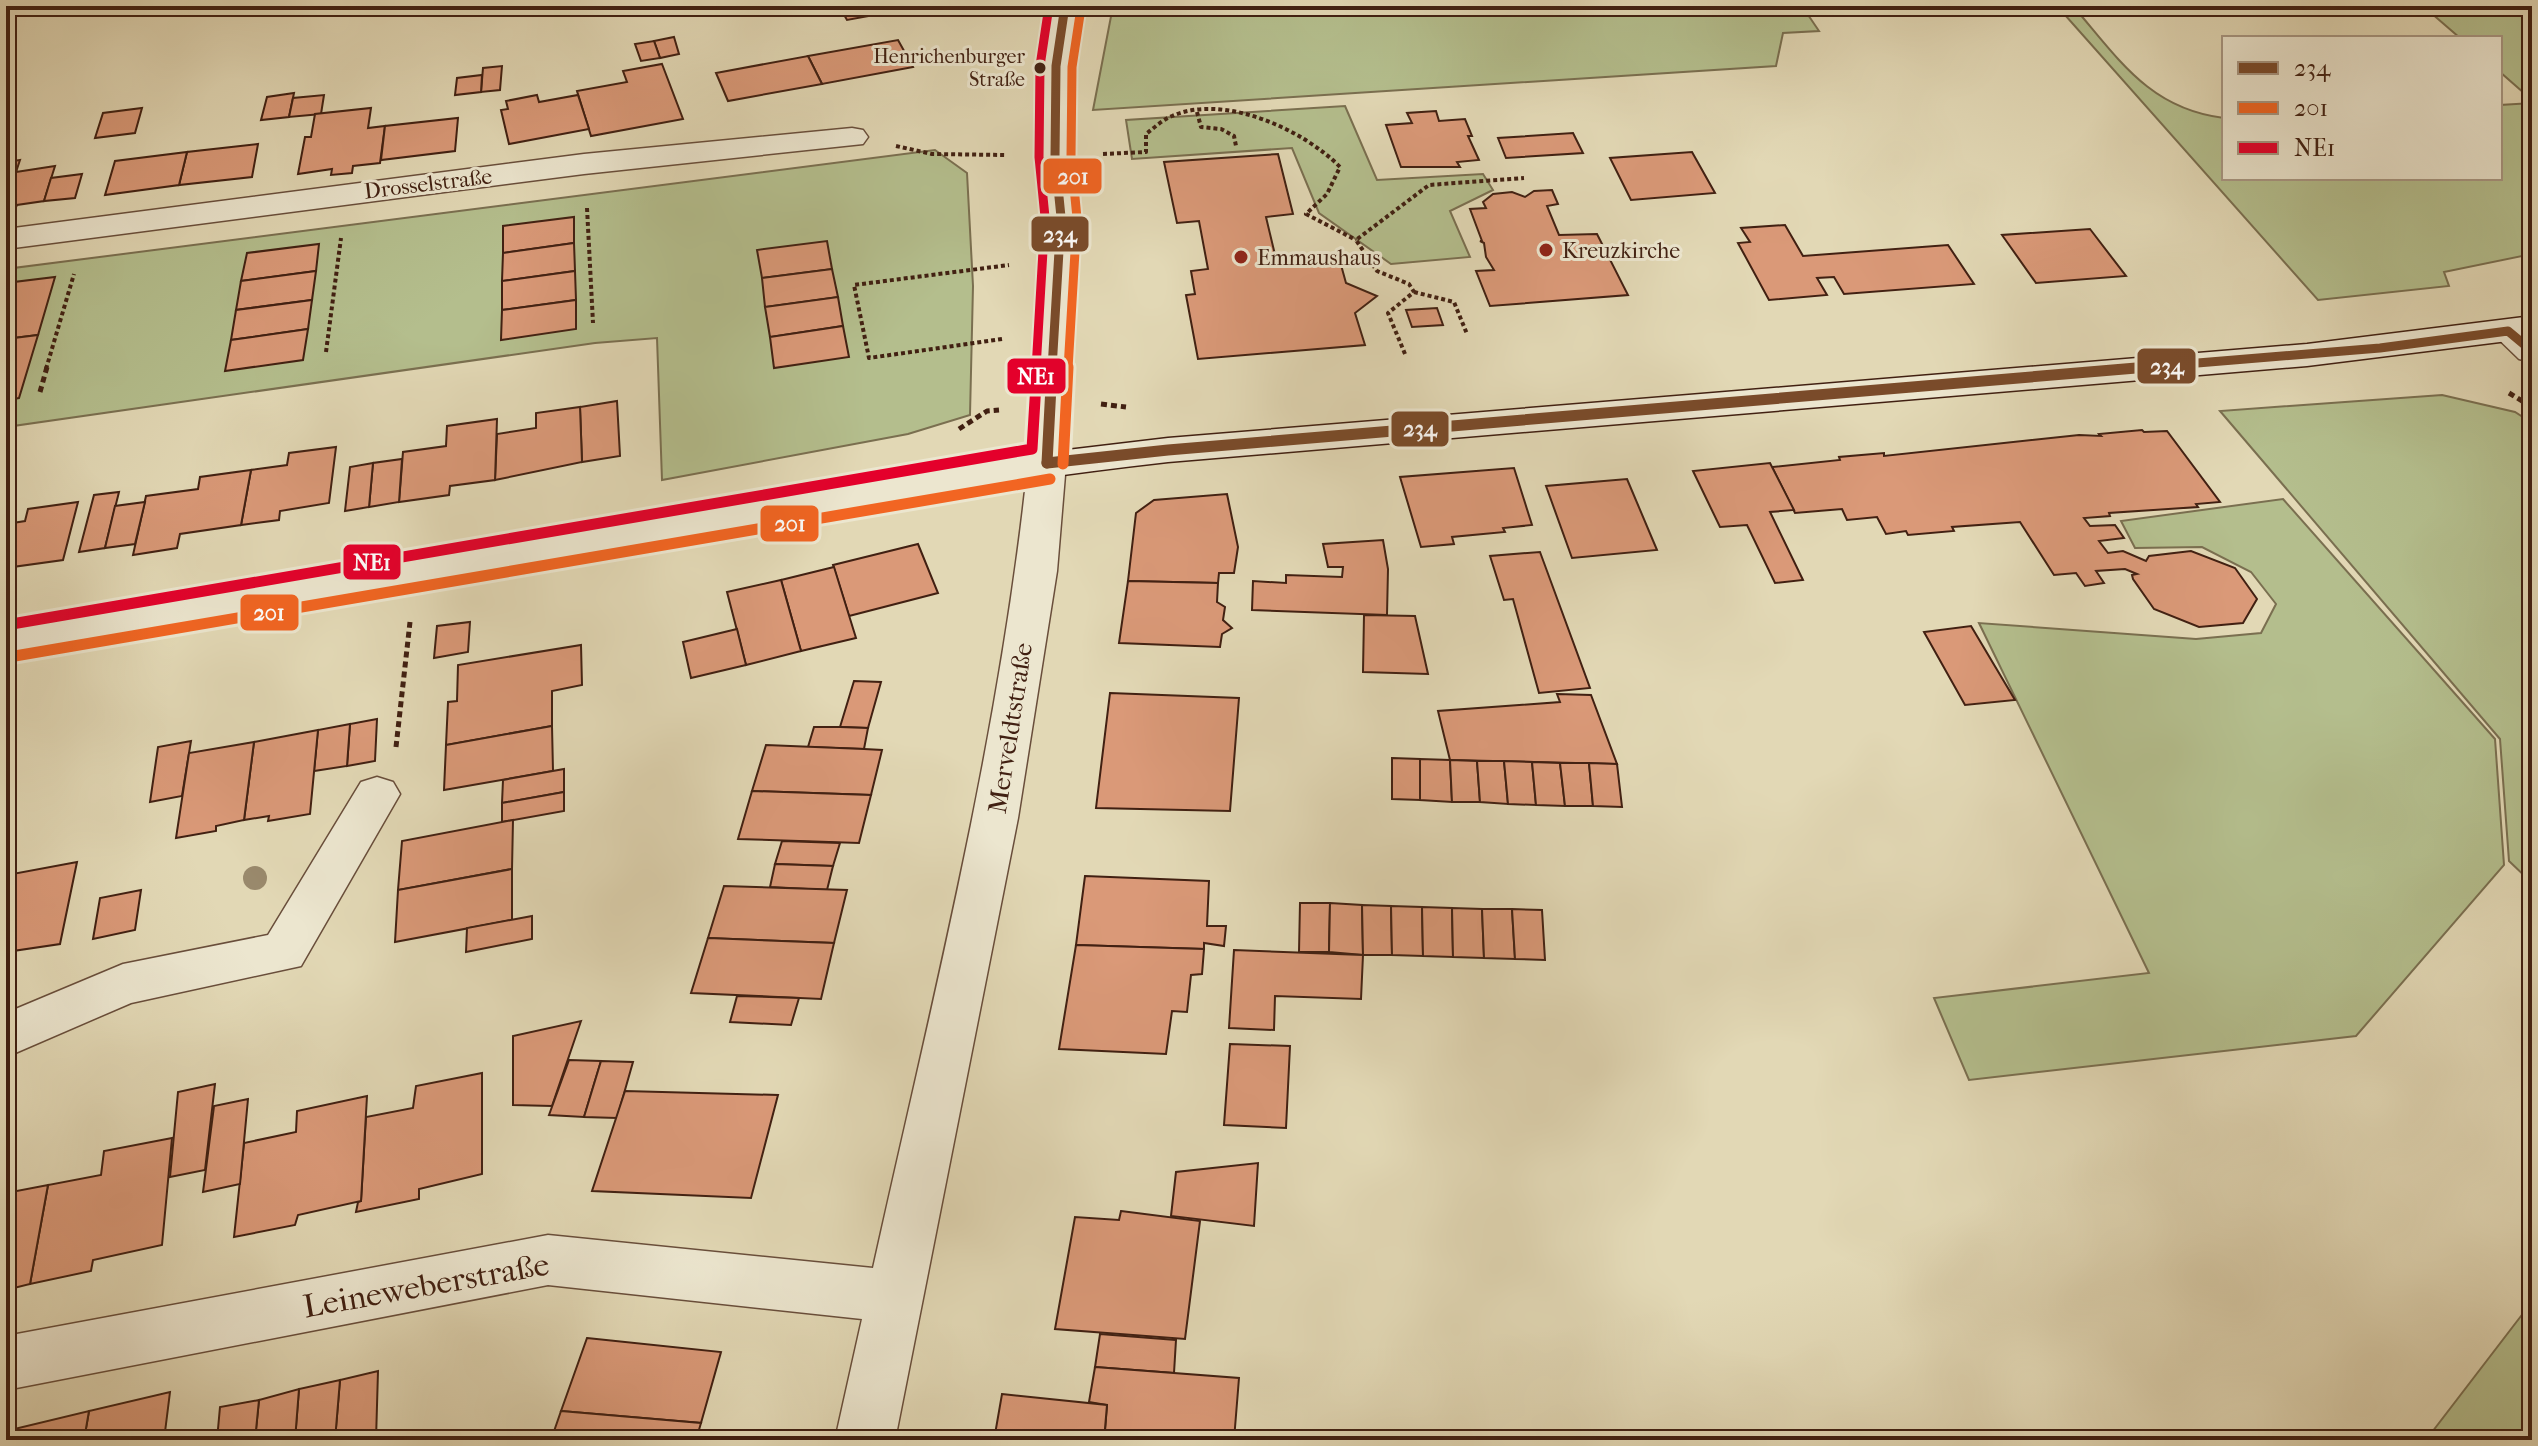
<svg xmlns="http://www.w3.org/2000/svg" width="2538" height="1446" font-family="'IM FELL French Canon',serif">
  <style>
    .green { fill: #b4be8d; stroke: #7a6f50; stroke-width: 2 }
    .building { fill: #da9978; stroke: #412012; stroke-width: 2 }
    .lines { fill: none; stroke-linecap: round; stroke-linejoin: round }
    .street-casing { stroke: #694e3b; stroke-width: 3 }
    .secondary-casing { stroke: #412012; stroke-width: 3 }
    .path-far1 { stroke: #412012; stroke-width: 4; stroke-dasharray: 4 3; stroke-linecap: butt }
    .path { stroke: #412012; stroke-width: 5; stroke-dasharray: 6 4; stroke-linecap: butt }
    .street { fill: #ece6cf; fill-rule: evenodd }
    .secondary { fill: #ece6cf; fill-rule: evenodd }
    .bus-1-far1-casing { stroke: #ece6cf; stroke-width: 13 }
    .bus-1-casing { stroke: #ece6cf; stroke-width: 17 }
    .bus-2-far1-casing { stroke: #ece6cf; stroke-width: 13 }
    .bus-2-casing { stroke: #ece6cf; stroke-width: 17 }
    .bus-3-far1-casing { stroke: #ece6cf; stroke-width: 13 }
    .bus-3-casing { stroke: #ece6cf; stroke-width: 17 }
    .bus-1-far1 { stroke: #7a4b2a; stroke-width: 9 }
    .bus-1 { stroke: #7a4b2a; stroke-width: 11 }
    .bus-2-far1 { stroke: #f26522; stroke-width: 9 }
    .bus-2 { stroke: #f26522; stroke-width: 11 }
    .bus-3-far1 { stroke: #e4002b; stroke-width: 9 }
    .bus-3 { stroke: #e4002b; stroke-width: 11 }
    .tree { fill: #99896c }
    .bus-dot { fill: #412012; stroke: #ece6cf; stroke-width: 3 }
    .poi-dot { fill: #8f2418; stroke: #ece6cf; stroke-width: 3 }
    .labels { text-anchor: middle; stroke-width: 6; stroke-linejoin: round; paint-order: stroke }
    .far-bus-label { font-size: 20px; fill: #412012; stroke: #ece6cf; text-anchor: end }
    .far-street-label { font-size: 22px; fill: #412012; stroke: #ece6cf }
    .far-poi-label { font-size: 22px; fill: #412012; stroke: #ece6cf; text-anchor: start }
    .street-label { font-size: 26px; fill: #412012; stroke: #ece6cf }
    .near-street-label { font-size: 32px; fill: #412012; stroke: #ece6cf }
    .line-badge { stroke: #ece6cf; stroke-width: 3 }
    .badge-label { font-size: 22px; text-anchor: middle; font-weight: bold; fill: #fff }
  </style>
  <rect width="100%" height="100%" fill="#e2d8b5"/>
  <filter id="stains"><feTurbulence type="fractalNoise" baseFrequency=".0025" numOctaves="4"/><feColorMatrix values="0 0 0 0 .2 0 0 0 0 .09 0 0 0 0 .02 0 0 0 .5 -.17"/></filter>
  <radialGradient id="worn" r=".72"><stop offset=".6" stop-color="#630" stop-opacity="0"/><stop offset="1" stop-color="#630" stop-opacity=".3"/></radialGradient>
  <g class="green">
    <polygon points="1113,6 1802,6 1819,31 1783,33 1776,66 1093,110"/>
    <path d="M2057,6H2073C2118,58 2149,109 2224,118V178H2500V105L2532,103V254L2444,272L2449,286L2318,300Z"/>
    <polygon points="2423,6 2532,6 2532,100 2500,72 2500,38 2460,38"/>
    <polygon points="1345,106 1377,180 1483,174 1493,190 1450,211 1470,257 1391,264 1319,213 1292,148 1132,159 1126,120"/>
    <polygon points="935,150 967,173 973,286 970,415 908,434 662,480 657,338 595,343 6,427 6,269"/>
    <polygon points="2442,395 2515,412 2532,423 2532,883 2509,861 2500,739 2220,411"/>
    <polygon points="2283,499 2495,739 2504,865 2356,1036 1969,1080 1934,998 2149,973 1979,623 2196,639 2261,633 2276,604 2251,572 2202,547 2135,548 2121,521"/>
    <polygon points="2532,1302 2532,1440 2426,1440 2521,1316"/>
  </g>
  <g class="building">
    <polygon points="839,6 905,6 907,9 847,20"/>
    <polygon points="674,37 679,54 660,58 654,41"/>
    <polygon points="898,40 913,67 822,84 808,56"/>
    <polygon points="654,41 660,58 641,61 635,44"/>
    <polygon points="808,56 822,84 728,101 716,73"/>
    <polygon points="662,64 683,119 591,136 577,91 627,82 623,71"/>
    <polygon points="502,66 500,90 481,92 483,68"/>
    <polygon points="482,75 481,92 455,95 457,78"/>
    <polygon points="294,93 289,117 261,120 267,97"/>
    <polygon points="324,95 321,114 289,117 293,98"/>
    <polygon points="537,95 539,102 578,95 589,129 509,144 501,110 508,109 506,101"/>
    <polygon points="142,108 135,133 95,138 103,113"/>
    <polygon points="371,108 368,128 385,126 380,163 353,166 352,173 331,175 332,169 298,174 305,137 311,137 315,114"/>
    <polygon points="1436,111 1439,121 1465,119 1472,136 1468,136 1479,160 1457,162 1460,167 1401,167 1386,125 1412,123 1407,113"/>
    <polygon points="458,118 455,151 381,160 385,126"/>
    <polygon points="1573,133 1583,153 1506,158 1498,138"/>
    <polygon points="258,144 252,177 179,185 187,152"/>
    <polygon points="187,152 179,185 105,195 115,161"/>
    <polygon points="1692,152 1715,193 1631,200 1610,158"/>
    <polygon points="1278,154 1293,214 1266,217 1276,259 1338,254 1346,283 1377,296 1355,313 1365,345 1198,359 1186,295 1195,294 1191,271 1208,269 1199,221 1177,223 1164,162"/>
    <polygon points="20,160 16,172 55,166 44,201 17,205 14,211 6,212 6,162"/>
    <polygon points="82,174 75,198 44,201 51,178"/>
    <polygon points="1552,190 1558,204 1547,206 1559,235 1597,234 1628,295 1490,306 1476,271 1494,270 1486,257 1484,243 1480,241 1482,241 1470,209 1486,208 1483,202 1493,194 1512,192 1525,197 1534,191"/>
    <polygon points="574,217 574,243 503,253 503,226"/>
    <polygon points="1785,225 1803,256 1948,245 1974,284 1844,294 1834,277 1817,278 1827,295 1769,300 1738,243 1750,242 1741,228"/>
    <polygon points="2090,229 2126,276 2036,283 2002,235"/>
    <polygon points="827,241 832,269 762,278 757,250"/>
    <polygon points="574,243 575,271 502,281 503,253"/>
    <polygon points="319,244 316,271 241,281 247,253"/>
    <polygon points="832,269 838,297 765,307 762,278"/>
    <polygon points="316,271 312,300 236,310 241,281"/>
    <polygon points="575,271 576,300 502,310 502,281"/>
    <polygon points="55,277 38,335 6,339 6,283"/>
    <polygon points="838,297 843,326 770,337 765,307"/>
    <polygon points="312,300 308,329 231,340 236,310"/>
    <polygon points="576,300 576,329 501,340 502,310"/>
    <polygon points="1437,308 1443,325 1412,327 1406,310"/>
    <polygon points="843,326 849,357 774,368 770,337"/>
    <polygon points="308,329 303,360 225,371 231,340"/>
    <polygon points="38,335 19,398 6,400 6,339"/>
    <polygon points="617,401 620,456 582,462 580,407"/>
    <polygon points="580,407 582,462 495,480 497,434 536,428 536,413"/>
    <polygon points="497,419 495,480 450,486 449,495 399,502 403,452 446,446 447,426"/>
    <polygon points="2142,430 2144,432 2167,431 2220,502 2196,504 2198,507 2109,513 2110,516 2084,518 2090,526 2115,525 2124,538 2099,541 2108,553 2123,551 2146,561 2149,556 2191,551 2235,568 2257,599 2243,623 2199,627 2154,609 2133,579 2132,575 2137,574 2125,569 2096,571 2104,583 2085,586 2076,573 2054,575 2020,522 1952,527 1954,531 1908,535 1906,531 1886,534 1877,517 1847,520 1842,509 1795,513 1772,467 1840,460 1839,457 1884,453 1884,456 2079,435 2101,436 2099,434"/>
    <polygon points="336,447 329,503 280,511 279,520 241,525 251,470 287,465 289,453"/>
    <polygon points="402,459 399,502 369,507 373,463"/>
    <polygon points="373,463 369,507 345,511 350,467"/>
    <polygon points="1770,463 1794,510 1770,512 1803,580 1775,583 1747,525 1720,527 1693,471"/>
    <polygon points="1514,468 1532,525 1503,528 1505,532 1452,537 1454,544 1421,547 1400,477"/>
    <polygon points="251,470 241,525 180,534 177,548 133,555 146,496 198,489 200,477"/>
    <polygon points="1627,479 1657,550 1572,558 1546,486"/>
    <polygon points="119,492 105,548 79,552 94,495"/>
    <polygon points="1227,494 1238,547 1234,573 1219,573 1218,583 1128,581 1136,513 1154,500"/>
    <polygon points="78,502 63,560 13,567 11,575 6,576 6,524 25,521 28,509"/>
    <polygon points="145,502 135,544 105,548 115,506"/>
    <polygon points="1383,540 1388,569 1387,615 1252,610 1253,581 1286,583 1286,575 1342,577 1343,567 1328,567 1323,544"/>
    <polygon points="918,544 938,593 849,616 833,565"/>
    <polygon points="1540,552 1590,688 1539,693 1513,599 1504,600 1490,556"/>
    <polygon points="834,567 856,638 801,651 781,580"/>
    <polygon points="781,580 801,651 746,665 727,592"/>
    <polygon points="1128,581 1218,583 1217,602 1225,607 1223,620 1232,628 1222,634 1220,647 1119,643"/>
    <polygon points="1364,615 1415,616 1428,674 1363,672"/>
    <polygon points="470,622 468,652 434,658 437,626"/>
    <polygon points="1971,626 2015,700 1965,705 1924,632"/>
    <polygon points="737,629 746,665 691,678 683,642"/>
    <polygon points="581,645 582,685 552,691 552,726 446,745 448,702 457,701 458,665"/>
    <polygon points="854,681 881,682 868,728 840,727"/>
    <polygon points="1110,693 1239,698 1230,811 1096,808"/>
    <polygon points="1557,694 1591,695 1617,764 1450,760 1438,711 1560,702"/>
    <polygon points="377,719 375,761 347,766 350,724"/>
    <polygon points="350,724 347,766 314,771 318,730"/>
    <polygon points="552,726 553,771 444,790 446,745"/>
    <polygon points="814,727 840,727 868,728 864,749 808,747"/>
    <polygon points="318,730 310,814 268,821 269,816 244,820 254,742"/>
    <polygon points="191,741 182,796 150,802 158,747"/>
    <polygon points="254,742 244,820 216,826 216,831 176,838 189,753"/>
    <polygon points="766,745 864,749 882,750 871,795 752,791"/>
    <polygon points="1392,758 1420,759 1420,800 1392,799"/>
    <polygon points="1420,759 1450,760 1452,802 1420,800"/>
    <polygon points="1450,760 1477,761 1480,802 1452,802"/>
    <polygon points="1477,761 1504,761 1508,804 1480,802"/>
    <polygon points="1504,761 1532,762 1536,805 1508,804"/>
    <polygon points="1532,762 1560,763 1565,806 1536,805"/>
    <polygon points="1560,763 1589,763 1593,806 1565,806"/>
    <polygon points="1589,763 1617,764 1622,807 1593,806"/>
    <polygon points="564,769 564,792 502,803 503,780"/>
    <polygon points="752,791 871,795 859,843 738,839"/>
    <polygon points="564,792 564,811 502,822 502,803"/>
    <polygon points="513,820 512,869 398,890 402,841"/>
    <polygon points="782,841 840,843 833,866 775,864"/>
    <polygon points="77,862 60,944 6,952 7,875"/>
    <polygon points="775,864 833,866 827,890 770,887"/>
    <polygon points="512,869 512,920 395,942 398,890"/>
    <polygon points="1085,876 1209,881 1207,926 1226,926 1224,946 1204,943 1204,949 1076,945"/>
    <polygon points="724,886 847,890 834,943 708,938"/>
    <polygon points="141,890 135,930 93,939 100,898"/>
    <polygon points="1300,903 1330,903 1329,952 1299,952"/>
    <polygon points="1330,903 1362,905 1363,955 1329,952"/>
    <polygon points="1362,905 1391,906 1392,955 1363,955"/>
    <polygon points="1391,906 1422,907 1423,956 1392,955"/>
    <polygon points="1422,907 1452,908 1453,957 1423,956"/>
    <polygon points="1452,908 1482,909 1484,958 1453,957"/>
    <polygon points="1482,909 1512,909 1515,959 1484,958"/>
    <polygon points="1512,909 1542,910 1545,960 1515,959"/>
    <polygon points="532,916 532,939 466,952 467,928"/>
    <polygon points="708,938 834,943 821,999 691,993"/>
    <polygon points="1076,945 1204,949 1202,974 1191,975 1187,1012 1172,1011 1166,1054 1059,1049"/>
    <polygon points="1234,950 1363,955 1361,999 1275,996 1274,1030 1229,1028"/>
    <polygon points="737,996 799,998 791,1025 730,1022"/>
    <polygon points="581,1021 552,1106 513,1105 513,1036"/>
    <polygon points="1230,1044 1290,1046 1286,1128 1224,1125"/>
    <polygon points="569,1060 601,1061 584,1117 549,1115"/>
    <polygon points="601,1061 633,1062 617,1118 584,1117"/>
    <polygon points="482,1073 482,1174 419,1189 419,1199 356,1212 358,1202 361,1201 366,1117 413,1108 416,1086"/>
    <polygon points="215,1084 205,1170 170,1177 178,1092"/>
    <polygon points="625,1091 778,1095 751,1198 592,1191"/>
    <polygon points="367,1096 361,1201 298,1215 295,1225 234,1237 244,1143 296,1132 297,1111"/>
    <polygon points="248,1099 240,1184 203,1192 214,1106"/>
    <polygon points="172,1138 162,1245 93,1260 91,1271 30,1284 48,1185 101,1175 104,1151"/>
    <polygon points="1258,1163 1254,1226 1171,1216 1176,1172"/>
    <polygon points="48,1185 30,1284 6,1290 6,1193"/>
    <polygon points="1121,1211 1200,1221 1185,1339 1055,1329 1075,1217 1119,1220"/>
    <polygon points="1100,1334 1176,1340 1174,1373 1095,1367"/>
    <polygon points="587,1338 721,1352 701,1423 561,1411"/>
    <polygon points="1095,1367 1239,1378 1234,1440 1105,1431 1107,1405 1089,1402"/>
    <polygon points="378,1371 376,1440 335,1440 340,1380"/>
    <polygon points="340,1380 335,1440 295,1440 299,1389"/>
    <polygon points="299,1389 295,1440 255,1440 259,1400"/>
    <polygon points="170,1392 164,1440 84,1440 89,1411"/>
    <polygon points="1002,1394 1107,1405 1104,1440 994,1440"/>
    <polygon points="259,1400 255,1440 217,1440 220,1407"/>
    <polygon points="89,1411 84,1440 6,1440 6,1431"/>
    <polygon points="561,1411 701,1423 696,1440 551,1440"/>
  </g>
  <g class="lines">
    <g class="street-casing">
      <g id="street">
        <polygon points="852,128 863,130 868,137 863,144 584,174 6,249 6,229 584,154"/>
        <polygon points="2508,320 2521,323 2532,333 2532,362 2519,359 2490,331 2495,323"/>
        <path d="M1047,451L1061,454L1066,463L1057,571L1018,818L895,1440H835L862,1319L548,1285L6,1390V1336L548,1235L873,1268C932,1002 1000,735 1028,463L1033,454Z"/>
        <polygon points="377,777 393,782 400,794 301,966 131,1003 6,1057 6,1013 123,964 268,935 361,782"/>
      </g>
    </g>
    <g class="secondary-casing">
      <path id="secondary" d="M1051,6H1079L1071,66V157L1078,217L1067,450L1168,438L2307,344L2532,316V338L2307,366L1168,462C927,489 691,535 453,580C304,607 155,630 6,656V626L397,562L809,488L1028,455L1044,217L1039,157L1041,66Z"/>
    </g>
    <g class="path-far1">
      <polyline points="1197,112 1201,127 1221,129 1234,136 1236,146"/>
      <polyline points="896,146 932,154 1005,155"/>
      <path d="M1103,154L1146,152V134C1154,128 1162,120 1172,116C1224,93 1304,130 1340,167L1327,194L1306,214L1356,240"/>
      <polyline points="587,208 593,323"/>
      <polyline points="1414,292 1454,302 1467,334"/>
      <polyline points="1002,339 869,358 854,285 1009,265"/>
      <polyline points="326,352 341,238"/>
      <polyline points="1405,354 1388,313 1414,292 1409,284 1377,271 1356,240 1429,185 1524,178"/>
      <polyline points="46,369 74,274"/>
    </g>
    <g class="path">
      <polyline points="40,392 47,367"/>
      <polyline points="2509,393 2532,407"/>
      <polyline points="1101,404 1126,407"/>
      <polyline points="959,429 987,411 999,410"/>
      <polyline points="396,747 410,622"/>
    </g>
    <use href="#street" class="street"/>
    <use href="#secondary" class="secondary"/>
    <g class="bus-1-far1-casing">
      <g id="bus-1-far1">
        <polyline points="1052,369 1061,217 1055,157 1056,66 1065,6"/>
        <polyline points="2125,369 2380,348 2508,331 2532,351"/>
      </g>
    </g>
    <g class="bus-1-casing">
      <g id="bus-1">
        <polyline points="1047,463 1168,450 2148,367"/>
        <polyline points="1047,463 1052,367"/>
      </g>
    </g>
    <g class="bus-2-far1-casing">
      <polyline id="bus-2-far1" points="1068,369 1077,218 1071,156 1072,67 1081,8"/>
    </g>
    <g class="bus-2-casing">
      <g id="bus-2">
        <polyline points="1063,464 1068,367"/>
        <polyline points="9,657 1050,479"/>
      </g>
    </g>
    <g class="bus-3-far1-casing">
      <polyline id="bus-3-far1" points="1036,369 1045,217 1039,157 1040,66 1049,6"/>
    </g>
    <g class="bus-3-casing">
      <polyline id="bus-3" points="6,625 1032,449 1037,367"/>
    </g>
    <use href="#bus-1-far1" class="bus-1-far1"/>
    <use href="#bus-1" class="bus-1"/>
    <use href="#bus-2-far1" class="bus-2-far1"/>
    <use href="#bus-2" class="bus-2"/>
    <use href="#bus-3-far1" class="bus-3-far1"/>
    <use href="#bus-3" class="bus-3"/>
  </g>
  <circle class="tree" cx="255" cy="878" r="12"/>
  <circle class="bus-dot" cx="1040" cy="68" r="7"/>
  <g class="poi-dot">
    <circle cx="1546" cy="250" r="8"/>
    <circle cx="1241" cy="257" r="8"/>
  </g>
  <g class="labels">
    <g class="far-bus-label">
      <text x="1025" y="63">Henrichenburger<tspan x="1025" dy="23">Straße</tspan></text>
    </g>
    <g class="far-street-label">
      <text transform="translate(428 183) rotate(-7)" y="8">Drosselstraße</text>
    </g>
    <g class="far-poi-label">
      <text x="1562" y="258">Kreuzkirche</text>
      <text x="1257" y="265">Emmaushaus</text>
    </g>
    <g class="street-label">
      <text transform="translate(1010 728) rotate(-81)" y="9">Merveldtstraße</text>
    </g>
    <g class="near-street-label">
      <text transform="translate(426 1285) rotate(-10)" y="11">Leineweberstraße</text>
    </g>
  </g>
  <g class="line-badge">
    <rect x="1042" y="157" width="61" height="38" rx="8" fill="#f26522"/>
    <rect x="1030" y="215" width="60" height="38" rx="8" fill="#7a4b2a"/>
    <rect x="2136" y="347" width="61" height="38" rx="8" fill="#7a4b2a"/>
    <rect x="1006" y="357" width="61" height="38" rx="8" fill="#e4002b"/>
    <rect x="1390" y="410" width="60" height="38" rx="8" fill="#7a4b2a"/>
    <rect x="759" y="504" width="61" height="39" rx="8" fill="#f26522"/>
    <rect x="342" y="543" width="60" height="38" rx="8" fill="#e4002b"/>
    <rect x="239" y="593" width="61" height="39" rx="8" fill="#f26522"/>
  </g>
  <g class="badge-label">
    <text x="1073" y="184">201</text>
    <text x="1060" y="242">234</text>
    <text x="2167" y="374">234</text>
    <text x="1036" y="384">NE1</text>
    <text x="1420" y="436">234</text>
    <text x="790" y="531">201</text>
    <text x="372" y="570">NE1</text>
    <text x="269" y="620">201</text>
  </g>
  <rect width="2538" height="1446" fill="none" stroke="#e2d8b5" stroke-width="32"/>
  <rect x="8" y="8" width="2522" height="1430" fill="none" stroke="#412012" stroke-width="4"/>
  <rect x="16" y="16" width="2506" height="1414" fill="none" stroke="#412012" stroke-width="2"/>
  <rect x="2222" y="36" width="280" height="144" fill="#ece6cf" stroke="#a89783" stroke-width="2"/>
  <rect x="2238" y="62" width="40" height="12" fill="#7a4b2a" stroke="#a89783" stroke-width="2"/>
  <text x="2294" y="76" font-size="24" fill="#412012">234</text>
  <rect x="2238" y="102" width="40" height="12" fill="#f26522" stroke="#a89783" stroke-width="2"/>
  <text x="2294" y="116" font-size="24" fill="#412012">201</text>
  <rect x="2238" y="142" width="40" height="12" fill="#e4002b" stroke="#a89783" stroke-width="2"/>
  <text x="2294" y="156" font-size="24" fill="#412012">NE1</text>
  <rect width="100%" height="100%" filter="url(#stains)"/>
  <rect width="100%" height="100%" fill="url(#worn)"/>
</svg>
